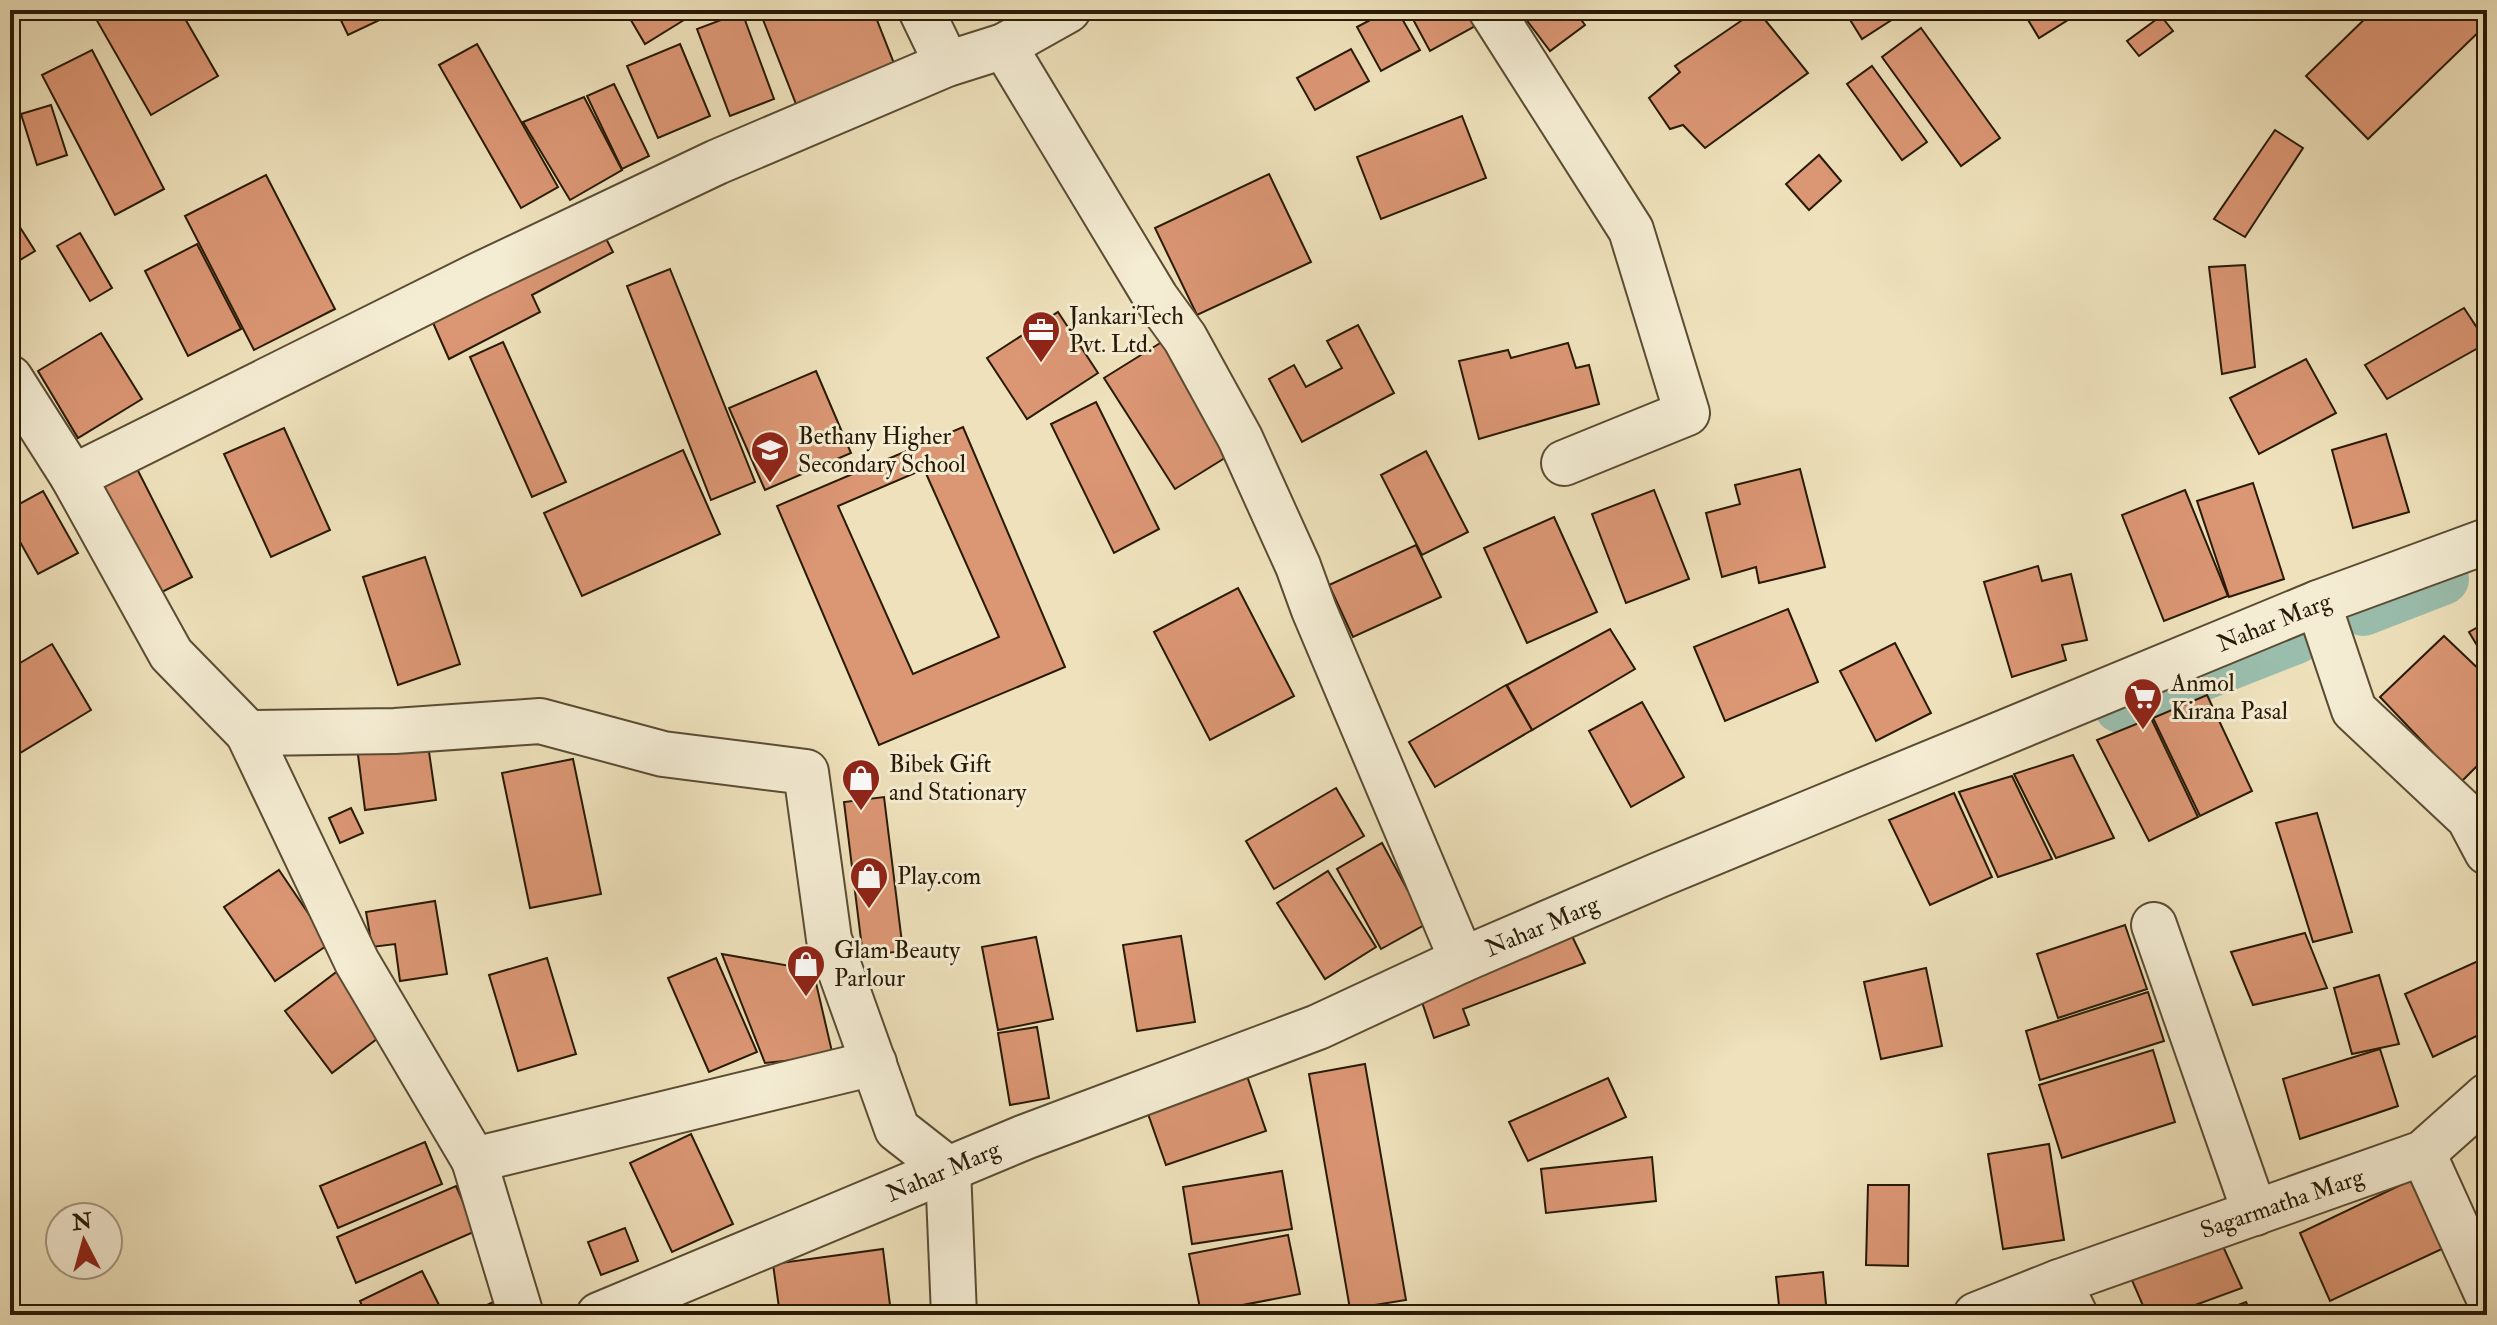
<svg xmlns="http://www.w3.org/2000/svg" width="2497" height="1325" font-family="'IM FELL Double Pica',serif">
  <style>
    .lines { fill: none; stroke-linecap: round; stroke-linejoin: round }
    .canal { stroke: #9abead; stroke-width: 52 }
    .building { fill: #db9674; stroke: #281a05; stroke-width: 2; fill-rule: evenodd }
    .minor-casing { stroke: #5a4c32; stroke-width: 48 }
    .minor { stroke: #f4ecd3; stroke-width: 44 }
    .labels { text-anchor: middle; stroke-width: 6; stroke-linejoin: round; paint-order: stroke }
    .poi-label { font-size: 24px; fill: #281a05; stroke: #f4ecd3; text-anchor: start }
    .street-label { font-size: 24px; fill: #281a05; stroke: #f4ecd3 }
  </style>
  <rect width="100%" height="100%" fill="#eee1bb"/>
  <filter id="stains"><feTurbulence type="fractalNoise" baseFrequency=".0025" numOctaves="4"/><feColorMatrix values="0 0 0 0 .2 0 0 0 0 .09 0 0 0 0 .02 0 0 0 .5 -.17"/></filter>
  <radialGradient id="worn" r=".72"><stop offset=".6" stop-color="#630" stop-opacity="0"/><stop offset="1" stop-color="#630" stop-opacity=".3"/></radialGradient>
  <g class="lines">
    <g class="canal">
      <polyline points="2363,610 2443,579"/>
      <polyline points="2120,707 2296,638"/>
    </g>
  </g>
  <g class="building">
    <polygon points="112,10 180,10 218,76 151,115 96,19"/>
    <polygon points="336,10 385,10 388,16 348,35"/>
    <polygon points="625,10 678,10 684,20 645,44"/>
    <polygon points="780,10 873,10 895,66 796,104 762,17"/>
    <polygon points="1389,10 1397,10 1420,50 1381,71 1357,27"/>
    <polygon points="1408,10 1473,10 1481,23 1430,51"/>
    <polygon points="1536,10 1574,10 1585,25 1550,51 1525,18"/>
    <polygon points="1757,10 1808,73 1705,148 1683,125 1670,129 1649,98 1680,72 1675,66"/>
    <polygon points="1844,10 1907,10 1862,39"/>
    <polygon points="2022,10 2084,10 2039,38"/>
    <polygon points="2374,10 2476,10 2487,24 2368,139 2306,76"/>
    <polygon points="742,12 774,99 730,116 697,29"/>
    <polygon points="2161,16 2173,31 2139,56 2127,41"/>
    <polygon points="1921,28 2000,138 1961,166 1882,57"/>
    <polygon points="477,44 558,187 521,208 439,65"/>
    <polygon points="680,44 710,116 658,138 627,66"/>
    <polygon points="1351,49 1369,81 1315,110 1297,78"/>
    <polygon points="92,50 164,189 115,215 42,75"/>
    <polygon points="1872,66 1927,142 1902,160 1847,84"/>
    <polygon points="614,84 649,156 622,169 587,96"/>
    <polygon points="584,97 622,170 570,200 523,122"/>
    <polygon points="51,105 67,155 37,165 21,114"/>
    <polygon points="1462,116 1486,178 1381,219 1357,157"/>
    <polygon points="2275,130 2303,148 2245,237 2214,219"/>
    <polygon points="1819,155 1841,181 1809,210 1786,184"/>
    <polygon points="1269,174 1311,262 1197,315 1155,228"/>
    <polygon points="266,175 335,309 254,350 185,216"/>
    <polygon points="16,221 35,251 10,266 10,225"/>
    <polygon points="600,227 613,252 532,295 540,312 449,359 430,316"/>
    <polygon points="80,233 112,288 90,301 57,246"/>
    <polygon points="197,244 241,329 188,356 145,271"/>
    <polygon points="2245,265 2255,367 2222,374 2209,267"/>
    <polygon points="670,269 755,482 711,500 627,286"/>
    <polygon points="2464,308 2487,343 2387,399 2365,365"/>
    <polygon points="1058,312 1098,373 1027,419 987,358"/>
    <polygon points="1358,325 1394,393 1302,442 1269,379 1294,365 1306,387 1342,368 1327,341"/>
    <polygon points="101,333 142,399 78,438 38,371"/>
    <polygon points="1165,340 1236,451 1175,489 1104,378"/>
    <polygon points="503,342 566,482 532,497 470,357"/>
    <polygon points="1568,343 1576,368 1589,365 1599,404 1479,439 1459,361 1508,350 1511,358"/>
    <polygon points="2306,359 2336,413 2259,454 2230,398"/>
    <polygon points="816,371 851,453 765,490 729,408"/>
    <polygon points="1096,402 1159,529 1114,553 1051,424"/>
    <path d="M963,427L1065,667L879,745L777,506ZM924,469L999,637L913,674L838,506Z"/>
    <polygon points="284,428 330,530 271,557 224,454"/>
    <polygon points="2386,434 2409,512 2353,528 2332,450"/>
    <polygon points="683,450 720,534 582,596 544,513"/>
    <polygon points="1426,451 1468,532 1422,555 1381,475"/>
    <polygon points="131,457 192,577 154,596 94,476"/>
    <polygon points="1800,469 1825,567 1759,583 1756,567 1722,577 1706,513 1740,504 1735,485"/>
    <polygon points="2253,483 2284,579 2229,597 2197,501"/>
    <polygon points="1654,490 1689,579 1626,603 1592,514"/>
    <polygon points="2185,490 2228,596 2164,621 2122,515"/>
    <polygon points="43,491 78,553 38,574 10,524 10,509"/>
    <polygon points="1554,517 1597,612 1527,643 1484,548"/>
    <polygon points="1416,545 1441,597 1353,637 1329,585"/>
    <polygon points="425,557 460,664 398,685 363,577"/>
    <polygon points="2038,566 2042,581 2071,574 2087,640 2062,645 2066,660 2012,677 1984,582"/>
    <polygon points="1238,588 1294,696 1210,740 1154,632"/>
    <polygon points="1788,609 1818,682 1725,721 1694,647"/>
    <polygon points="2487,622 2487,662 2469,632"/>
    <polygon points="1610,629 1635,669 1532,730 1507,685"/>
    <polygon points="2444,636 2487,677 2487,756 2461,782 2380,697"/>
    <polygon points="1895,643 1931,713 1876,741 1840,671"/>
    <polygon points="52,644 91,710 20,753 10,736 10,669"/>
    <polygon points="1506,685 1532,730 1435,787 1409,742"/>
    <polygon points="2207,695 2252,791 2200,816 2153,718"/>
    <polygon points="1642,702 1684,777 1631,807 1589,731"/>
    <polygon points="2151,718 2198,817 2149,841 2097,740"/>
    <polygon points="427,738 436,800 365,810 357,747"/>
    <polygon points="2073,755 2114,838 2056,858 2014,774"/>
    <polygon points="573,759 601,894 530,908 502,773"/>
    <polygon points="2012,776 2052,859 1998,877 1959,792"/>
    <polygon points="1336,788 1364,836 1274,889 1246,841"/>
    <polygon points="1954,793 1992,877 1930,905 1889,820"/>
    <polygon points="884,797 903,951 863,956 844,802"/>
    <polygon points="351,808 363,833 340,843 329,818"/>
    <polygon points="2317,813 2352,932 2313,942 2276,823"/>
    <polygon points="1382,843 1426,924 1381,949 1337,869"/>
    <polygon points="279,870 329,944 275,981 224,907"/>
    <polygon points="1328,871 1376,947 1325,979 1277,903"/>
    <polygon points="435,901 447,974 400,981 395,944 372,947 366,912"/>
    <polygon points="2125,925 2147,989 2058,1018 2037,954"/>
    <polygon points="2305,933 2327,988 2253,1005 2231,952"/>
    <polygon points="1571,934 1585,963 1463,1009 1469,1025 1434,1038 1420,996"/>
    <polygon points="1181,936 1195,1022 1137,1031 1123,945"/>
    <polygon points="1036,937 1053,1019 998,1030 982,947"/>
    <polygon points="722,954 813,970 833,1056 765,1063"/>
    <polygon points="2487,957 2487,1031 2433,1057 2405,994"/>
    <polygon points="547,958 576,1054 518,1071 489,975"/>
    <polygon points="716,958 757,1052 709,1072 668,978"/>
    <polygon points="1926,968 1942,1046 1881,1059 1864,982"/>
    <polygon points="339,970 386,1032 332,1073 285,1011"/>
    <polygon points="2379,975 2399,1044 2352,1054 2334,988"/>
    <polygon points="2148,992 2164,1041 2040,1080 2026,1031"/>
    <polygon points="1037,1027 1049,1098 1010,1105 998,1033"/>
    <polygon points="2380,1049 2398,1106 2300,1139 2283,1079"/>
    <polygon points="2153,1050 2175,1122 2062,1158 2039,1085"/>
    <polygon points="1365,1064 1406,1300 1350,1309 1309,1074"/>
    <polygon points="1247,1076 1266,1131 1166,1165 1147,1111"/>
    <polygon points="1608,1078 1626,1117 1528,1161 1509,1122"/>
    <polygon points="691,1134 733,1224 672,1252 630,1163"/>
    <polygon points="425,1142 442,1184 338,1228 320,1186"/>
    <polygon points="2049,1144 2064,1240 2003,1249 1988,1154"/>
    <polygon points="1652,1157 1656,1201 1546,1213 1541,1169"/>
    <polygon points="1282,1171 1292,1229 1192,1244 1183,1187"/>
    <polygon points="2411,1180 2444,1248 2330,1301 2300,1233"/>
    <polygon points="1868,1185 1909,1185 1908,1266 1866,1265"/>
    <polygon points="456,1186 476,1231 356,1283 337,1237"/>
    <polygon points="625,1228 638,1261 601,1275 588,1242"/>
    <polygon points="2216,1231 2242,1288 2168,1315 2147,1315 2125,1264"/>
    <polygon points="1288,1235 1300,1294 1201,1313 1189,1254"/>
    <polygon points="883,1249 891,1313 873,1315 780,1315 773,1264"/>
    <polygon points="422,1271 444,1315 366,1315 360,1301"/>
    <polygon points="1823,1272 1827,1315 1780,1315 1776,1277"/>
    <polygon points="497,1300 504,1315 467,1315"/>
    <polygon points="2246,1302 2252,1315 2211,1315"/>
    <polygon points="1443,1306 1444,1315 1375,1314"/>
  </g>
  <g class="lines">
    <g class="minor-casing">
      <g id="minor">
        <polyline points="921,10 947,64"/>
        <polyline points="1491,10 1631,230 1687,413 1564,463"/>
        <polyline points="1004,46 1156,298 1185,338 1240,438 1298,566 1314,610 1462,960"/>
        <polyline points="10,378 73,477 171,654 248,733 395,731 540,721 663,754 806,772 829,939 897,1129 948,1169"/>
        <polyline points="73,477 479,275 717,162 947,64 1004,46 1068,10"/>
        <polyline points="2318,603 2354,710 2469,818 2487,852"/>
        <polyline points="248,733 357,962 474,1160"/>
        <polyline points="2154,925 2255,1213"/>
        <polyline points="2423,1153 2487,1294"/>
        <polyline points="948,1169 954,1315"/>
        <polyline points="2059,1282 2075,1315"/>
        <polyline points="521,1315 474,1160 874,1063"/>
        <polyline points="599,1315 1025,1137 1318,1027 1462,960 1659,875 2318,603 2487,541"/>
        <polyline points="1976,1315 2059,1282 2423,1153 2487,1096"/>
      </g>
    </g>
    <use href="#minor" class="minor"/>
  </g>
  <defs>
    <g id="office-pin" transform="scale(2)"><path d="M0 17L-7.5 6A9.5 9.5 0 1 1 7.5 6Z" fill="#8f2418" stroke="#f4ecd3"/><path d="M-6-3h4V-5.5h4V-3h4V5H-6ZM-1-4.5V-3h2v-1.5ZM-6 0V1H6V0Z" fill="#fff"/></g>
    <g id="school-pin" transform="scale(2)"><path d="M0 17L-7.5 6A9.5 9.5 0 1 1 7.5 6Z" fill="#8f2418" stroke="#f4ecd3"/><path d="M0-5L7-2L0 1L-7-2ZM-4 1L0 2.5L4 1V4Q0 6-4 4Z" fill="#fff"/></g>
    <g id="supermarket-pin" transform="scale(2)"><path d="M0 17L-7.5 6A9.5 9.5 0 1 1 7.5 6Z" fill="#8f2418" stroke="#f4ecd3"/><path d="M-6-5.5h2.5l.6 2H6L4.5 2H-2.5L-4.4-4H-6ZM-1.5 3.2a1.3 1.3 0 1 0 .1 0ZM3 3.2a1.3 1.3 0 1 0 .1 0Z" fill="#fff"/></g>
    <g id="shop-pin" transform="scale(2)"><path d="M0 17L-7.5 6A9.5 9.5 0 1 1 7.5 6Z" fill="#8f2418" stroke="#f4ecd3"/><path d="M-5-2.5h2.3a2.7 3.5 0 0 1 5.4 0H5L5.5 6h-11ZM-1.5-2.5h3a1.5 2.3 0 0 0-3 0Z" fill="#fff"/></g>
  </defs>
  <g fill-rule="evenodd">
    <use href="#office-pin" x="1041" y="330"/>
    <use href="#school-pin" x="770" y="450"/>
    <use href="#supermarket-pin" x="2143" y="697"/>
    <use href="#shop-pin" x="861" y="778"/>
    <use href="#shop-pin" x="869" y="876"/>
    <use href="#shop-pin" x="806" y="964"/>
  </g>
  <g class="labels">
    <g class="poi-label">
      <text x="1069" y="324">JankariTech<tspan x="1069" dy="28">Pvt. Ltd.</tspan></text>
      <text x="798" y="444">Bethany Higher<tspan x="798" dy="28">Secondary School</tspan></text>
      <text x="2171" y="691">Anmol<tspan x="2171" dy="28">Kirana Pasal</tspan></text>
      <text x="889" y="772">Bibek Gift<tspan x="889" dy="28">and Stationary</tspan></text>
      <text x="897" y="884">Play.com</text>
      <text x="834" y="958">Glam Beauty<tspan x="834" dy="28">Parlour</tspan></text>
    </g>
    <g class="street-label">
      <text transform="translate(2274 622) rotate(-22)" y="8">Nahar Marg</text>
      <text transform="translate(1542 926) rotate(-23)" y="8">Nahar Marg</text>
      <text transform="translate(943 1171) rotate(-23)" y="8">Nahar Marg</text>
      <text transform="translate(2282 1203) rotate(-19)" y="8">Sagarmatha Marg</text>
    </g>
  </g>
  <rect width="2497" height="1325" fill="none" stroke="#eee1bb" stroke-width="40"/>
  <rect x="12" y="12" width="2473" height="1301" fill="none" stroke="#281a05" stroke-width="4"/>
  <rect x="20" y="20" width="2457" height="1285" fill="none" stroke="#281a05" stroke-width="2"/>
  <g transform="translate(84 1241) rotate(354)"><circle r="38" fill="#f4ecd3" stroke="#a29881" stroke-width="2"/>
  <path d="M0-6L14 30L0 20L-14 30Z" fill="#8f2418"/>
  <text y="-12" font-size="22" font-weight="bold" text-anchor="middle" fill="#281a05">N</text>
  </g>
  <rect width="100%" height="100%" filter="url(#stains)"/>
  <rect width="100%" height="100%" fill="url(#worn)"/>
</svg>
